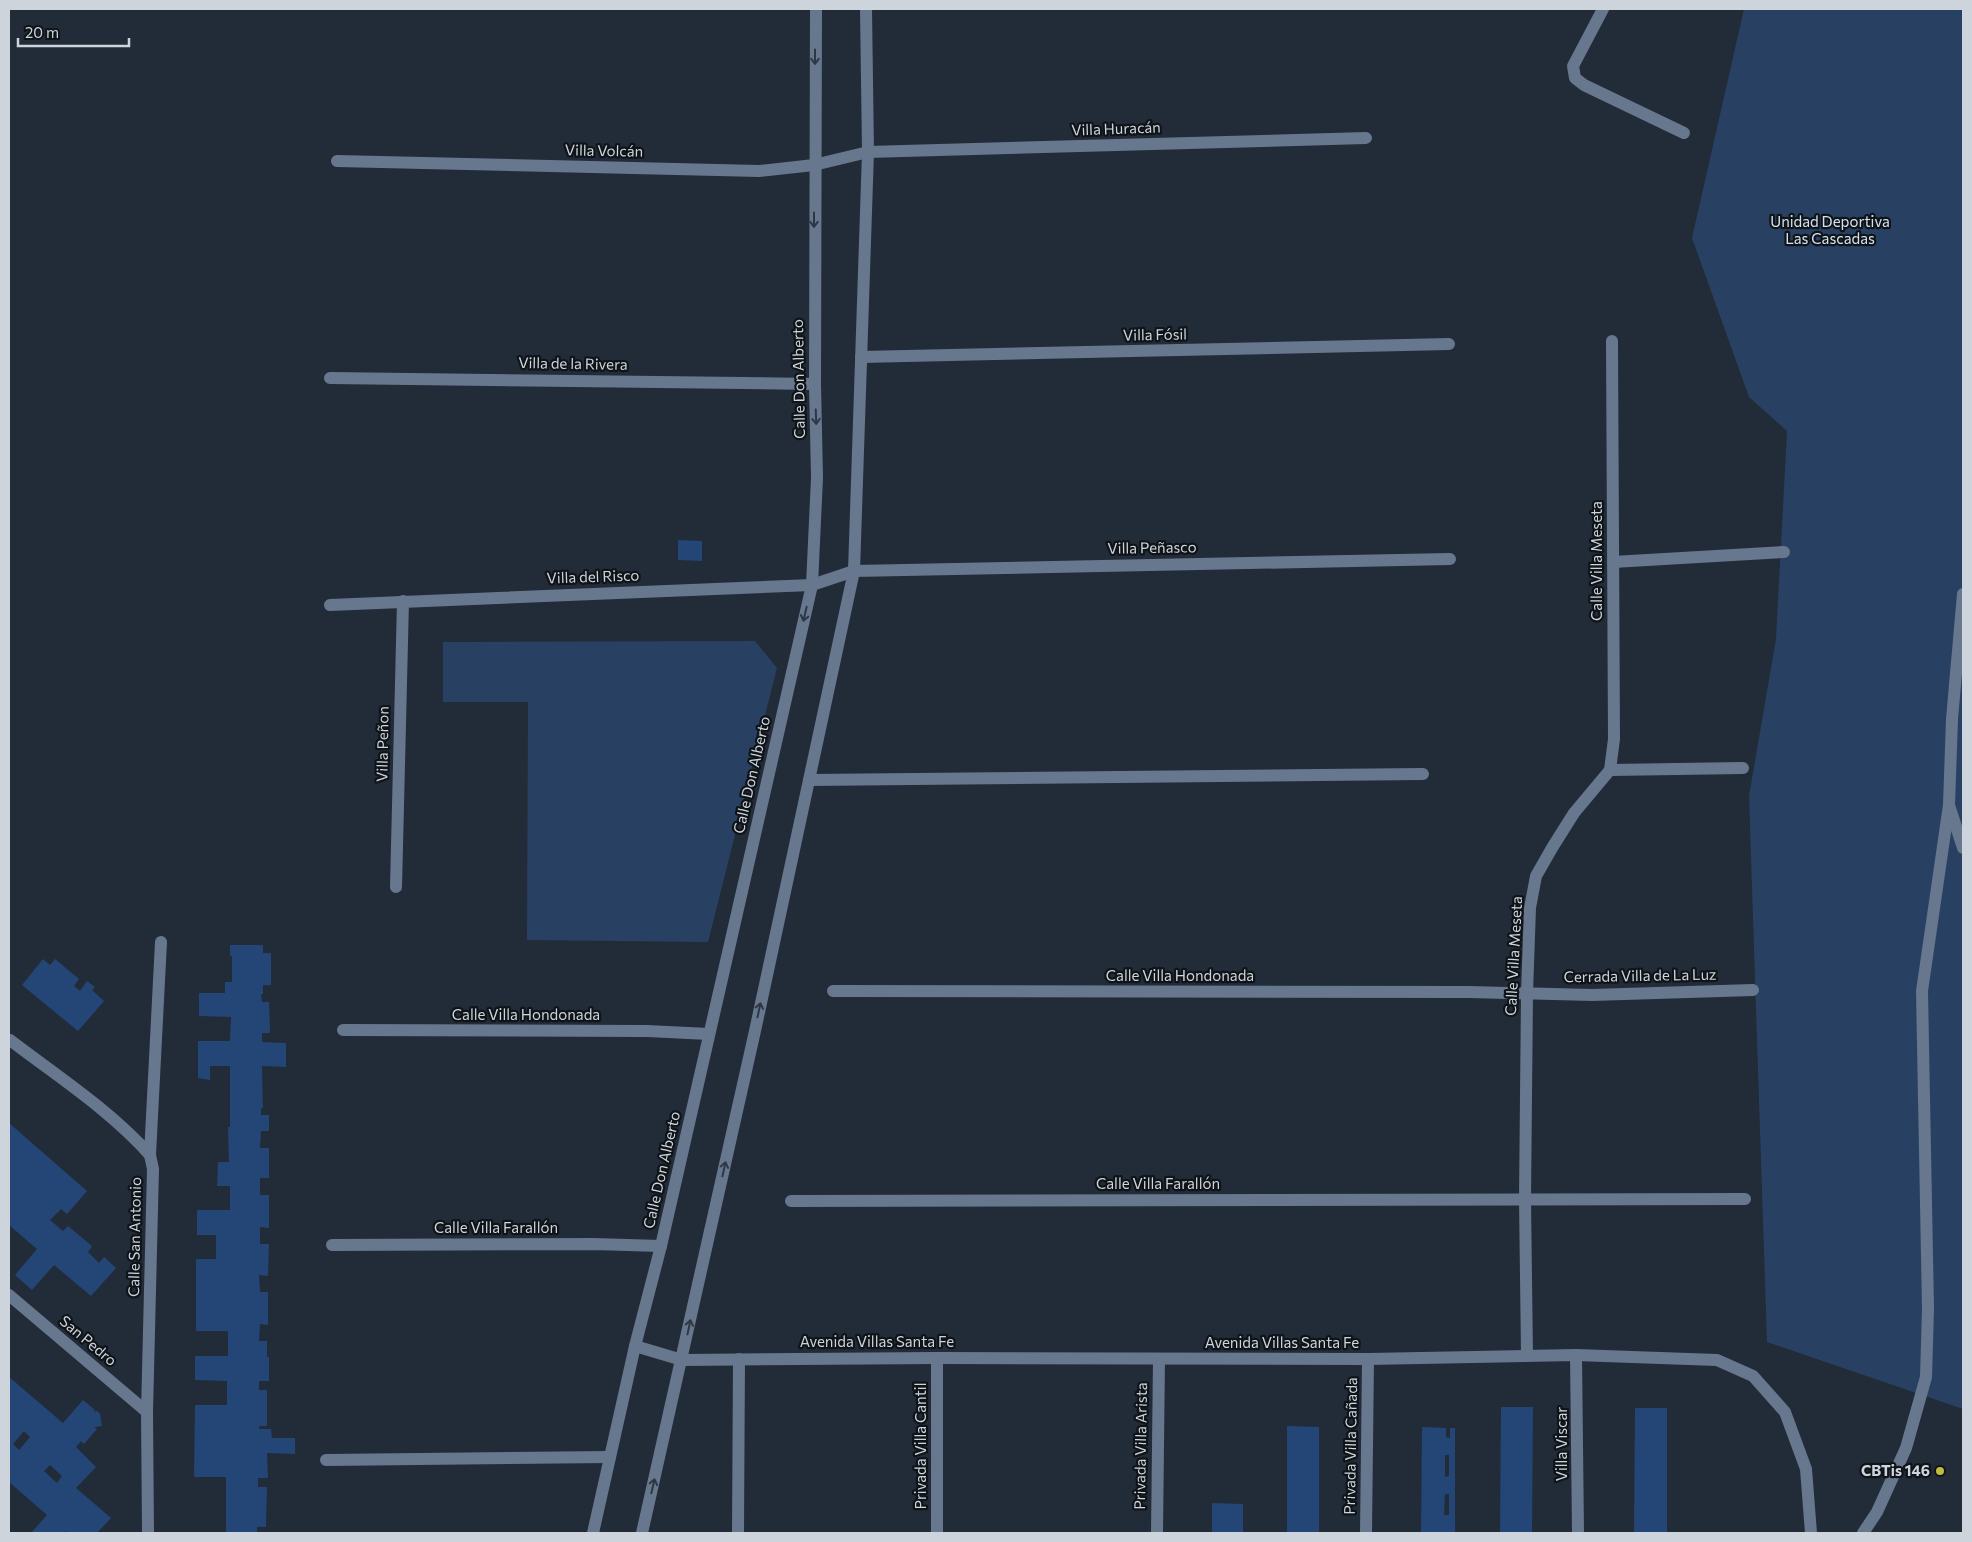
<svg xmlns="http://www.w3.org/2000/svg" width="1972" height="1542" font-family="Commissioner,sans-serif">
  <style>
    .green { fill: #284163 }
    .building { fill: #244676; fill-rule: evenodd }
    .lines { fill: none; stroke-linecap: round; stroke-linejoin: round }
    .minor { stroke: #67778e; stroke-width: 12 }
    .oneway { stroke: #2e3742 }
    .poi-dot { fill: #c2bd3f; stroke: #0f1419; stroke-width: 2 }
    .labels { text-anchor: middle; stroke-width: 4.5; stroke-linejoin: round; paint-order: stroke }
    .street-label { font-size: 15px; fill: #ced4dc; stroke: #0f1419 }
    .park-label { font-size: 15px; fill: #d6e1f0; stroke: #0f1419 }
    .poi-label { font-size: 15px; font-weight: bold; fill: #ced4dc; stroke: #0f1419; text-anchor: end }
  </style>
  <rect width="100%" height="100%" fill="#222b38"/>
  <g class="green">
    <polygon points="1744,9 1963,9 1963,1409 1767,1342 1749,796 1776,639 1787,431 1749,397 1692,238"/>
    <polygon points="755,641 777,668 708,942 527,940 528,702 443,702 443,642"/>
  </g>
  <g class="building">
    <polygon points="678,540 702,541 702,561 678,560"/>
    <polygon points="230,945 263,945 263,953 271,953 271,985 263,985 263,994 261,994 262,1002 269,1002 270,1033 262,1033 262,1042 286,1043 286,1067 262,1066 263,1108 261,1108 261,1115 269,1115 269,1131 261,1131 260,1148 269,1148 269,1178 260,1178 260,1195 269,1195 269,1228 260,1227 260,1244 269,1244 268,1276 259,1275 260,1292 268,1292 268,1325 260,1324 259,1341 267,1341 267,1357 269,1357 269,1381 259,1381 259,1390 267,1390 267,1426 259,1426 259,1429 271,1429 272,1438 295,1438 295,1454 267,1453 268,1478 258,1478 258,1487 267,1487 266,1527 257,1527 257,1533 226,1533 226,1477 194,1477 195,1405 227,1405 227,1381 195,1380 195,1356 228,1356 228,1331 196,1331 196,1259 216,1259 216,1235 197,1235 197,1210 230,1210 230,1186 217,1186 218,1162 229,1162 228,1127 230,1127 230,1066 210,1066 210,1080 198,1078 198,1041 230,1041 231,1017 199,1016 199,993 225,993 225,982 232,982 232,956 230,956"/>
    <polygon points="43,959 50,965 55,959 79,979 74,986 80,991 87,981 95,987 92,990 104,1001 78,1031 22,985"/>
    <polygon points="9,1123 87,1191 67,1214 61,1209 50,1220 63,1231 68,1226 92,1246 88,1252 99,1263 104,1257 116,1268 91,1296 54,1265 32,1290 15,1275 37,1249 9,1225"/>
    <path d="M9,1377L63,1423L83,1400L95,1410L93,1412L97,1411L100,1414L102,1426L94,1427L97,1429L84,1444L81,1441L76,1447L96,1467L76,1488L111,1518L97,1533H68L66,1531L64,1533H31L47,1515L9,1482ZM24,1431L30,1437L19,1450L13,1444ZM50,1465L62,1476L57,1483L44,1471Z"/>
    <polygon points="1501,1407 1533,1407 1532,1533 1500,1533"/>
    <polygon points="1635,1408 1667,1408 1667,1533 1634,1533"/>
    <polygon points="1287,1426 1319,1427 1319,1533 1287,1533"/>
    <path d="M1422,1427L1446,1428V1437L1450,1438V1428H1455V1533H1421ZM1445,1455H1449V1476L1445,1477ZM1445,1494H1449V1515H1444Z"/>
    <polygon points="1212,1503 1243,1504 1243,1533 1212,1533"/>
  </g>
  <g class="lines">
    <g class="minor">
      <polyline points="1603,9 1573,66 1575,78 1584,85 1684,133"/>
      <polyline points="337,161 759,171 814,165 868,152 1366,138"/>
      <polyline points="861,357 1449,344"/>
      <polyline points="330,378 815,384"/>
      <polyline points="1613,562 1784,552"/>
      <polyline points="1963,594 1952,719 1949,805 1963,848"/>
      <polyline points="330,605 812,585 854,571 1450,559"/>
      <polyline points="1610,770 1743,768"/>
      <polyline points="809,780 1423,774"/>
      <polyline points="396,887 403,601"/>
      <polyline points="833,991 1469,992 1592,995 1753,990"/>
      <polyline points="343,1030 647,1031 709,1034"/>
      <path d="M10,1040C57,1076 110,1110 150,1155"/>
      <polyline points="791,1201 1745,1199"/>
      <polyline points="332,1245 594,1244 661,1246"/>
      <polyline points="9,1295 147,1412"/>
      <polyline points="635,1346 682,1360 937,1358 1368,1359 1576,1355 1717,1360 1753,1376 1785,1412 1806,1469 1811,1533"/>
      <polyline points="1576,1355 1578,1533"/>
      <polyline points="1527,1356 1525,1199 1527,993 1530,908 1536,876 1552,848 1574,813 1610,770 1614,739 1612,341"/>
      <polyline points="326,1460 610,1457"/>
      <polyline points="148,1533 147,1412 153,1169 150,1155 161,942"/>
      <polyline points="593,1533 635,1346 661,1246 812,585 817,478 815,384 816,9"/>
      <polyline points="642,1533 755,1031 854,571 868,152 866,9"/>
      <polyline points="738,1533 739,1359"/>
      <polyline points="937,1533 937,1358"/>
      <polyline points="1157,1533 1159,1359"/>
      <polyline points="1366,1533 1368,1359"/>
      <polyline points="1863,1533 1877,1512 1906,1448 1926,1377 1928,1309 1922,991 1949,805"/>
    </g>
  </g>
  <defs><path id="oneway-shaft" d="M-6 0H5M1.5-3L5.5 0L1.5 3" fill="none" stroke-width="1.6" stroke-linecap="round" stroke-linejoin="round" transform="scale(1.25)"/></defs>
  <g class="oneway">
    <use href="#oneway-shaft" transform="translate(815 57) rotate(90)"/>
    <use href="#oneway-shaft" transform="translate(814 220) rotate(90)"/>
    <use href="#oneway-shaft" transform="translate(816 417) rotate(88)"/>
    <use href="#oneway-shaft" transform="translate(805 614) rotate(103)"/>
    <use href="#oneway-shaft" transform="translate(759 1010) rotate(-78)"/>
    <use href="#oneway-shaft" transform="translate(724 1169) rotate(-78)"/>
    <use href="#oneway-shaft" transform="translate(689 1327) rotate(-78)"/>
    <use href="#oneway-shaft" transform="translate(653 1486) rotate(-77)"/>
  </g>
  <circle class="poi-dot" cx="1940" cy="1471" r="5"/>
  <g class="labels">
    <g class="street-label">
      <text transform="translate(1116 129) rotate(-2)" y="5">Villa Huracán</text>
      <text transform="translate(604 151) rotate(1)" y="5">Villa Volcán</text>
      <text transform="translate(1155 335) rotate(-1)" y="5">Villa Fósil</text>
      <text transform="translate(573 364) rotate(1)" y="5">Villa de la Rivera</text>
      <text transform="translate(799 379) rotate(-91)" y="5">Calle Don Alberto</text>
      <text transform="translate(1152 548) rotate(-1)" y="5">Villa Peñasco</text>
      <text transform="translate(1597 561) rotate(-90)" y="5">Calle Villa Meseta</text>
      <text transform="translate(593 577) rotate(-2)" y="5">Villa del Risco</text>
      <text transform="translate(383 744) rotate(-89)" y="5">Villa Peñon</text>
      <text transform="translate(752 775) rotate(-77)" y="5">Calle Don Alberto</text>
      <text transform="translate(1514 956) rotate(-87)" y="5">Calle Villa Meseta</text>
      <text x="1180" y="981">Calle Villa Hondonada</text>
      <text transform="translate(1640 976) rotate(-1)" y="5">Cerrada Villa de La Luz</text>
      <text x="526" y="1020">Calle Villa Hondonada</text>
      <text transform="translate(662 1170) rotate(-77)" y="5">Calle Don Alberto</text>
      <text x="1158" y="1189">Calle Villa Farallón</text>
      <text x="496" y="1233">Calle Villa Farallón</text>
      <text transform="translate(135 1237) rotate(-89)" y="5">Calle San Antonio</text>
      <text transform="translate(88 1341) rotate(40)" y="5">San Pedro</text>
      <text x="877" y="1347">Avenida Villas Santa Fe</text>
      <text x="1282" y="1348">Avenida Villas Santa Fe</text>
      <text transform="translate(1562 1444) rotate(-90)" y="5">Villa Viscar</text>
      <text transform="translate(921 1446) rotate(-90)" y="5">Privada Villa Cantil</text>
      <text transform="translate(1141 1446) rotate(-89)" y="5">Privada Villa Arista</text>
      <text transform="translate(1351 1446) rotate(-89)" y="5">Privada Villa Cañada</text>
    </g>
    <g class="park-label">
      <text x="1830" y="227">Unidad Deportiva<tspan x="1830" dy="17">Las Cascadas</tspan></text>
    </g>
    <g class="poi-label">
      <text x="1930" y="1476">CBTis 146</text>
    </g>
  </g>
  <rect width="1972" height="1542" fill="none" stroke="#ced4dc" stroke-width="20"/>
  <path d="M18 38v8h111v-8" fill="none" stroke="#ced4dc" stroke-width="2.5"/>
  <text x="25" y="38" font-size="15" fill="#ced4dc" stroke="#0f1419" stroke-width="4" paint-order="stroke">20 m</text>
</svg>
